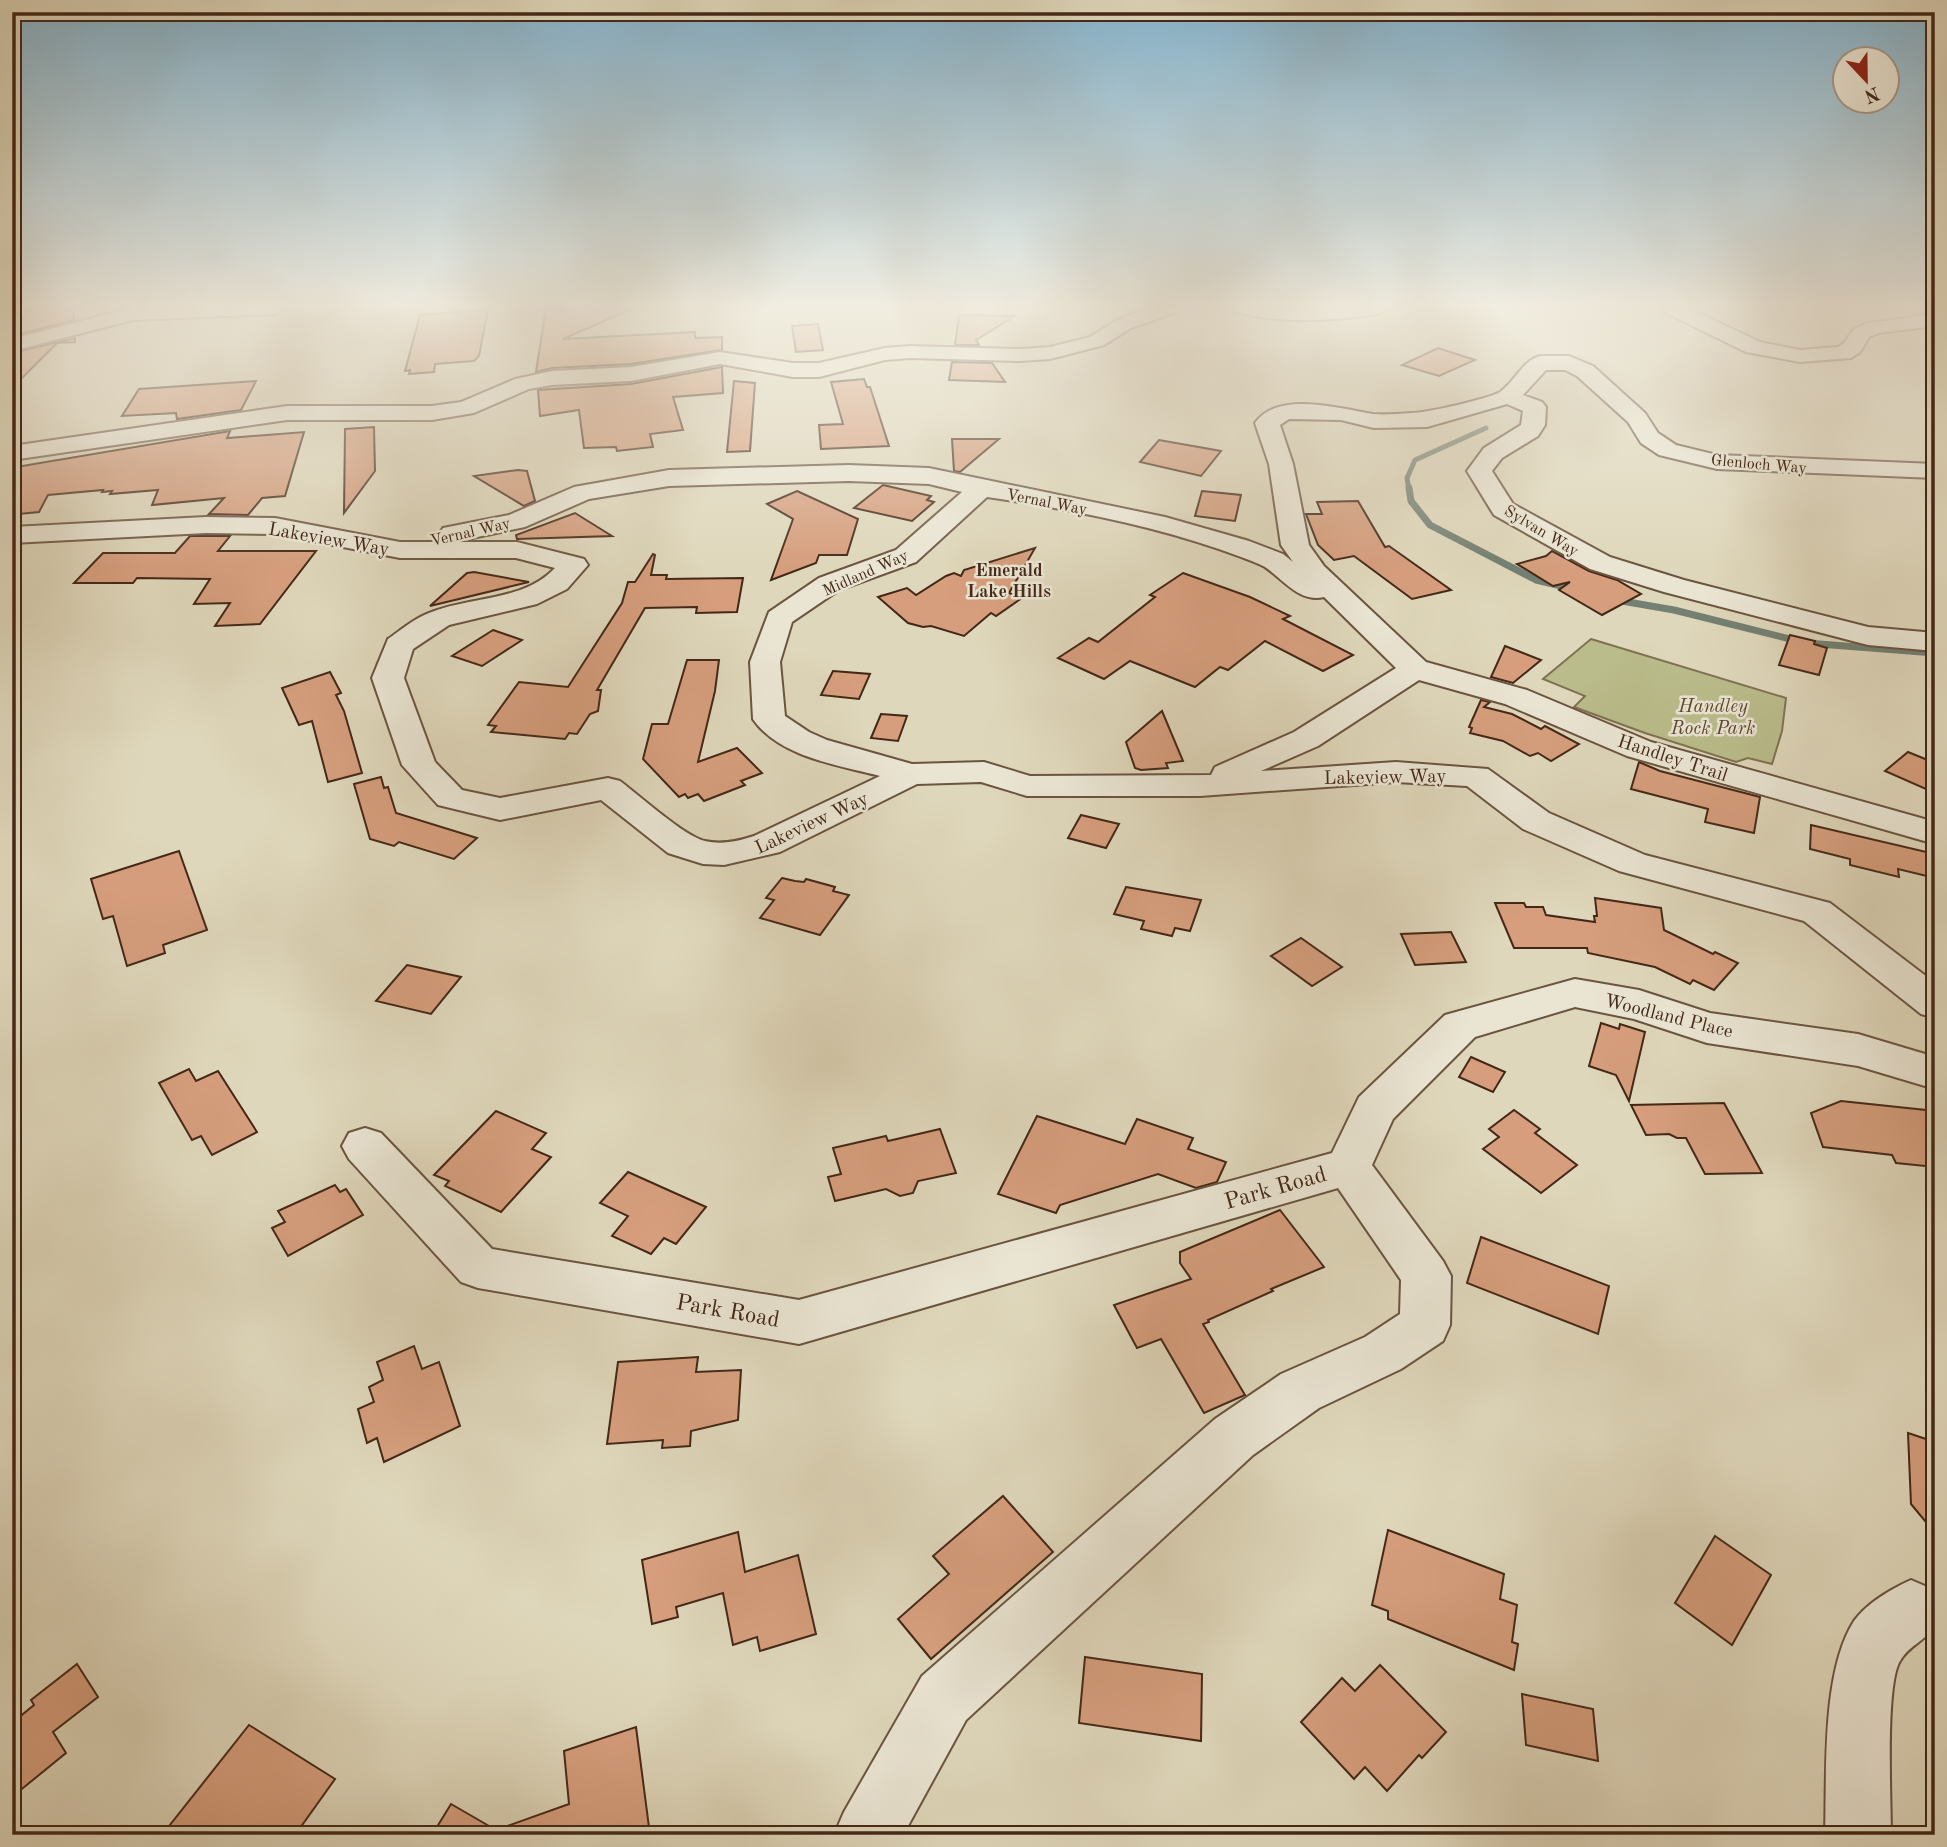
<svg xmlns="http://www.w3.org/2000/svg" width="1947" height="1847" font-family="'Old Standard TT',serif">
  <style>
    .green { fill: #babc8b; stroke: #7f7251; stroke-width: 2 }
    .lines { fill: none; stroke-linecap: round; stroke-linejoin: round }
    .stream-far1 { stroke: #738072; stroke-width: 5 }
    .stream { stroke: #738072; stroke-width: 7 }
    .building { fill: #d69e7d; stroke: #442817; stroke-width: 2 }
    .minor-casing { stroke: #6b5440; stroke-width: 4 }
    .minor { fill: #eae5d3; fill-rule: evenodd }
    .labels { text-anchor: middle; stroke-width: 5; stroke-linejoin: round; paint-order: stroke }
    .far-street-label { font-size: 16px; fill: #442817; stroke: #eae5d3 }
    .far-neighbourhood-label { font-size: 18px; font-weight: bold; fill: #442817; stroke: #eae5d3 }
    .street-label { font-size: 19px; fill: #442817; stroke: #eae5d3 }
    .park-label { font-size: 19px; font-style: italic; fill: #5c462e; stroke: #eae5d3 }
    .near-street-label { font-size: 23px; fill: #442817; stroke: #eae5d3 }
  </style>
  <rect width="100%" height="100%" fill="#dfd7bb"/>
  <filter id="stains"><feTurbulence type="fractalNoise" baseFrequency=".00286" numOctaves="4"/><feColorMatrix values="0 0 0 0 .2 0 0 0 0 .09 0 0 0 0 .02 0 0 0 .5 -.17"/></filter>
  <radialGradient id="worn" r=".72"><stop offset=".6" stop-color="#630" stop-opacity="0"/><stop offset="1" stop-color="#630" stop-opacity=".3"/></radialGradient>
  <polygon class="green" points="1591,639 1786,698 1782,731 1772,764 1748,758 1736,762 1645,733 1574,707 1585,696 1543,679"/>
  <g class="lines">
    <polyline class="stream-far1" points="1409,490 1407,478 1415,460 1486,428"/>
    <g class="stream">
      <polyline points="1409,488 1411,501 1430,525 1536,580 1574,589"/>
      <polyline points="1616,600 1674,610 1806,643 1935,653"/>
    </g>
  </g>
  <g class="building">
    <polygon points="39,308 73,308 74,320 12,336 12,319 26,318 26,310"/>
    <polygon points="546,308 634,308 563,339 695,332 695,338 722,337 722,350 631,364 552,368 536,372"/>
    <polygon points="488,310 479,356 474,361 435,364 434,372 409,374 410,370 405,371 420,315"/>
    <polygon points="959,315 1015,316 976,340 979,345 955,345"/>
    <polygon points="818,324 823,350 796,352 792,326"/>
    <polygon points="75,338 75,342 57,343 12,388 12,353"/>
    <polygon points="1438,348 1475,360 1439,376 1402,365"/>
    <polygon points="952,362 992,363 1005,382 949,380"/>
    <polygon points="722,367 723,393 673,397 683,430 650,434 653,447 617,451 616,447 584,448 579,410 540,416 538,390 631,384"/>
    <polygon points="864,379 867,387 870,387 889,446 821,449 819,425 843,424 831,382"/>
    <polygon points="256,381 241,410 177,419 176,413 122,416 139,389"/>
    <polygon points="734,381 755,383 750,451 727,452"/>
    <polygon points="374,427 375,471 344,513 345,429"/>
    <polygon points="230,431 227,438 304,432 285,496 262,498 248,515 209,514 224,498 152,505 158,490 110,494 112,491 102,492 103,490 48,495 39,512 19,514 16,467"/>
    <polygon points="952,439 999,439 960,472 954,471"/>
    <polygon points="1159,440 1221,451 1201,476 1140,462"/>
    <polygon points="518,470 527,471 535,501 524,506 474,476"/>
    <polygon points="883,485 931,496 927,500 934,502 912,521 854,508"/>
    <polygon points="797,491 858,519 847,555 819,555 816,563 771,580 793,519 767,504"/>
    <polygon points="1202,491 1241,495 1235,521 1195,516"/>
    <polygon points="1358,501 1385,547 1389,546 1451,590 1412,599 1354,556 1334,560 1318,545 1306,514 1322,514 1317,502"/>
    <polygon points="575,513 612,536 517,539 516,535"/>
    <polygon points="190,536 230,536 218,551 316,551 260,624 215,626 230,603 194,604 210,579 137,578 133,583 74,583 103,553 175,553"/>
    <polygon points="1035,548 1009,593 1022,598 996,616 991,613 964,636 931,626 923,627 908,623 878,597 907,588 916,595 946,576 954,573 961,576 964,570"/>
    <polygon points="1552,551 1589,571 1617,580 1641,594 1602,615 1559,590 1570,582 1553,586 1517,564 1546,556"/>
    <polygon points="653,554 655,555 651,575 667,575 666,579 743,578 737,612 696,613 697,607 645,608 597,690 601,690 598,711 590,714 577,734 569,733 565,739 491,732 496,726 488,725 519,682 568,687 622,603 628,582 635,582"/>
    <polygon points="474,572 529,582 430,606 467,573"/>
    <polygon points="1183,573 1250,597 1290,616 1283,619 1353,655 1323,671 1265,641 1228,670 1220,667 1195,687 1130,661 1104,679 1058,658 1089,638 1098,642 1155,597 1150,595"/>
    <polygon points="493,630 522,640 482,666 452,656"/>
    <polygon points="1790,635 1815,641 1814,644 1827,648 1819,675 1779,665"/>
    <polygon points="1505,646 1541,660 1513,683 1491,677"/>
    <polygon points="687,660 719,660 715,691 698,762 737,748 762,773 741,781 745,785 704,801 698,794 688,798 685,794 679,797 643,759 652,724 668,724"/>
    <polygon points="833,671 870,674 859,699 821,695"/>
    <polygon points="330,672 341,693 336,695 344,711 362,773 328,782 312,721 299,725 282,688"/>
    <polygon points="1481,700 1490,702 1484,707 1512,714 1541,729 1545,726 1579,744 1551,761 1538,753 1530,756 1503,741 1470,733 1472,728 1469,727"/>
    <polygon points="1162,711 1183,761 1166,763 1168,768 1141,770 1135,768 1126,742"/>
    <polygon points="881,714 907,716 898,741 871,738"/>
    <polygon points="1908,752 1935,763 1935,793 1885,771"/>
    <polygon points="1639,762 1660,771 1760,797 1754,833 1705,822 1708,809 1631,789"/>
    <polygon points="381,777 384,788 388,787 396,813 477,838 454,859 399,842 394,846 370,839 354,784"/>
    <polygon points="1081,815 1119,824 1106,848 1068,838"/>
    <polygon points="1811,825 1935,854 1935,878 1898,869 1899,877 1850,865 1850,859 1810,849"/>
    <polygon points="179,851 207,930 163,945 165,953 127,966 113,916 103,919 91,879"/>
    <polygon points="782,878 795,881 804,882 806,879 835,887 833,891 849,895 820,935 760,918 774,900 766,898"/>
    <polygon points="1126,887 1201,900 1190,931 1175,928 1172,936 1141,929 1144,921 1114,914"/>
    <polygon points="1595,898 1661,908 1664,930 1713,954 1715,952 1738,963 1714,990 1693,980 1690,984 1655,967 1588,953 1587,948 1514,948 1495,903 1524,903 1526,907 1543,907 1546,915 1595,922 1594,916 1597,916"/>
    <polygon points="1451,932 1466,962 1415,965 1401,934"/>
    <polygon points="1301,938 1342,967 1312,986 1271,956"/>
    <polygon points="407,965 461,977 431,1014 376,1001"/>
    <polygon points="1601,1023 1619,1029 1620,1024 1645,1032 1629,1101 1616,1075 1589,1066"/>
    <polygon points="1471,1057 1505,1072 1493,1092 1459,1077"/>
    <polygon points="189,1069 196,1081 218,1071 257,1132 212,1155 201,1136 192,1140 159,1083"/>
    <polygon points="1841,1101 1935,1111 1935,1167 1896,1163 1892,1155 1823,1147 1811,1113"/>
    <polygon points="1724,1103 1762,1173 1705,1174 1686,1138 1677,1138 1669,1134 1646,1135 1631,1105"/>
    <polygon points="1514,1110 1540,1129 1535,1133 1577,1165 1541,1193 1483,1149 1499,1137 1489,1129"/>
    <polygon points="496,1111 546,1133 532,1149 551,1157 501,1212 445,1186 449,1181 434,1175"/>
    <polygon points="1037,1116 1125,1144 1137,1119 1193,1138 1188,1149 1226,1162 1217,1182 1196,1188 1158,1174 1060,1205 1056,1213 998,1194"/>
    <polygon points="940,1129 956,1173 918,1181 913,1193 900,1196 886,1189 835,1201 828,1177 841,1174 833,1148 886,1136 888,1141"/>
    <polygon points="628,1172 706,1207 676,1244 664,1238 651,1254 612,1236 628,1216 600,1203"/>
    <polygon points="335,1185 340,1192 346,1189 363,1215 288,1256 272,1228 285,1222 278,1211"/>
    <polygon points="1280,1210 1324,1267 1271,1289 1273,1291 1208,1320 1209,1322 1203,1324 1245,1395 1204,1413 1161,1339 1137,1348 1114,1305 1191,1279 1180,1263 1180,1252"/>
    <polygon points="1481,1237 1609,1286 1598,1334 1467,1283"/>
    <polygon points="414,1346 422,1369 439,1362 460,1426 384,1462 377,1438 367,1443 358,1409 374,1402 369,1387 383,1380 377,1362"/>
    <polygon points="698,1357 696,1372 741,1370 738,1420 691,1431 690,1446 662,1448 663,1440 607,1444 618,1362"/>
    <polygon points="1908,1433 1935,1442 1935,1533 1911,1504"/>
    <polygon points="1003,1496 1053,1552 931,1659 898,1619 949,1574 933,1556"/>
    <polygon points="1388,1530 1504,1574 1500,1599 1517,1605 1512,1642 1518,1644 1514,1670 1388,1619 1388,1611 1372,1605"/>
    <polygon points="738,1532 745,1572 798,1555 816,1634 760,1651 757,1637 733,1645 723,1593 676,1607 678,1617 652,1624 642,1560"/>
    <polygon points="1715,1536 1771,1575 1732,1645 1675,1603"/>
    <polygon points="1085,1657 1202,1674 1201,1741 1079,1723"/>
    <polygon points="77,1664 98,1697 53,1732 66,1753 12,1797 12,1723 34,1705 31,1700"/>
    <polygon points="1380,1665 1446,1732 1422,1758 1419,1755 1387,1791 1365,1767 1354,1779 1301,1722 1342,1678 1355,1691"/>
    <polygon points="1522,1694 1593,1709 1598,1761 1526,1745"/>
    <polygon points="249,1725 335,1779 295,1835 162,1835"/>
    <polygon points="636,1727 650,1835 432,1835 451,1804 496,1830 569,1804 564,1751"/>
  </g>
  <g class="lines">
    <g class="minor-casing">
      <g id="minor">
        <polygon points="131,308 286,308 276,314 133,320 12,351 12,339"/>
        <polygon points="1149,308 1180,308 1177,312 1131,328 1104,345 1050,359 1020,361 910,358 885,360 819,377 793,377 720,364 631,381 552,385 529,389 474,413 432,420 287,420 12,460 12,446 287,406 432,406 461,402 515,379 552,371 631,367 720,352 793,363 819,363 885,348 910,346 1020,349 1050,347 1090,337 1117,320"/>
        <path d="M1233,308H1388L1378,314C1331,321 1283,324 1236,312Z"/>
        <polygon points="1661,308 1688,308 1760,342 1800,350 1838,347 1844,343 1854,329 1868,323 1935,314 1935,326 1879,333 1869,337 1860,352 1851,358 1800,362 1746,352 1664,312"/>
        <path d="M1540,356H1569L1593,366L1645,413L1658,433L1676,445L1717,455L1935,464V478L1717,469L1659,455L1641,443L1628,422L1577,376L1565,370H1546L1523,395L1542,402L1546,407L1545,425L1538,436L1502,458L1492,471L1513,504L1610,557L1684,580L1868,627L1935,633V651L1868,645L1664,592L1590,569L1494,515L1467,471L1484,448L1521,425L1523,411L1507,404L1427,427L1374,428L1341,420L1289,419L1280,425L1293,464L1309,545L1324,566L1426,662L1527,690L1651,742L1935,822V844L1627,756L1505,704L1419,680L1318,746L1261,771L1396,762L1488,769L1549,813L1645,855L1830,903L1935,983V1018L1921,1014L1804,921L1619,871L1523,829L1467,786L1396,782L1200,796H1027L981,782L917,784L780,852L724,865L703,864L668,853L601,800L500,820L438,805L402,765L372,678L388,639C401,630 415,618 429,613C470,596 523,602 555,568L516,558H400L275,534L206,533L12,543V527L206,517L275,518L400,542H451L443,540L439,534L443,528L509,515L574,487L669,470L849,465L929,468L1165,517L1249,541L1283,554L1293,562L1281,545L1269,464L1255,423C1278,390 1341,409 1373,414C1385,415 1399,414 1411,413C1426,413 1488,399 1500,392C1515,382 1522,361 1540,356ZM849,481L929,484L962,492L896,550L819,578L769,612L750,662L753,719C779,757 838,765 880,776L754,836C739,841 722,845 705,841C684,836 640,796 620,781L608,778L500,798L462,790L435,762L404,678L413,649L449,625L537,604L567,589L588,565L584,559L517,542H453L525,527L589,499L669,486ZM987,497C1070,509 1162,527 1241,557C1249,560 1258,563 1265,567C1284,580 1300,603 1324,597L1396,668L1294,732L1215,767L1211,775L1030,776L984,762L912,764L827,740L809,732L785,716L780,662L792,622L839,590L916,562Z"/>
        <polygon points="1575,979 1639,990 1710,1013 1858,1034 1935,1057 1935,1089 1858,1066 1707,1043 1634,1019 1575,1007 1475,1037 1393,1119 1372,1165 1443,1261 1451,1276 1450,1325 1443,1341 1401,1369 1319,1408 1253,1455 966,1720 903,1835 834,1835 844,1812 922,1676 1215,1419 1281,1374 1365,1337 1400,1314 1401,1280 1338,1188 799,1344 478,1288 461,1282 349,1159 342,1146 349,1133 365,1128 381,1133 492,1249 799,1300 1332,1153 1359,1097 1445,1015"/>
        <path d="M1911,1580L1932,1589C1935,1596 1935,1603 1935,1610C1935,1642 1913,1639 1900,1661C1885,1685 1891,1801 1891,1835H1825C1827,1774 1821,1673 1854,1621C1867,1603 1891,1589 1911,1580Z"/>
      </g>
    </g>
    <use href="#minor" class="minor"/>
  </g>
  <linearGradient id="sky" x2="0" y2="1"><stop stop-color="#86b6d1"/><stop offset="0.54" stop-color="#f1ede0"/><stop offset="1" stop-color="#f1ede0" stop-opacity="0"/></linearGradient>
  <rect width="1947" height="567" fill="url(#sky)"/>
  <g class="labels">
    <g class="far-street-label">
      <text transform="translate(1759 463) rotate(5)" y="6">Glenloch Way</text>
      <text transform="translate(1047 501) rotate(11)" y="6">Vernal Way</text>
      <text transform="translate(1542 530) rotate(31)" y="6">Sylvan Way</text>
      <text transform="translate(470 531) rotate(-13)" y="6">Vernal Way</text>
      <text transform="translate(865 572) rotate(-24)" y="6">Midland Way</text>
    </g>
    <g class="far-neighbourhood-label">
      <text x="1009" y="576">Emerald<tspan x="1009" dy="21">Lake Hills</tspan></text>
    </g>
    <g class="street-label">
      <text transform="translate(329 538) rotate(10)" y="7">Lakeview Way</text>
      <text transform="translate(1673 757) rotate(18)" y="7">Handley Trail</text>
      <text transform="translate(1385 776) rotate(-1)" y="7">Lakeview Way</text>
      <text transform="translate(811 822) rotate(-25)" y="7">Lakeview Way</text>
      <text transform="translate(1669 1015) rotate(14)" y="7">Woodland Place</text>
    </g>
    <g class="park-label">
      <text x="1713" y="712">Handley<tspan x="1713" dy="22">Rock Park</tspan></text>
    </g>
    <g class="near-street-label">
      <text transform="translate(1275 1187) rotate(-16)" y="8">Park Road</text>
      <text transform="translate(728 1310) rotate(10)" y="8">Park Road</text>
    </g>
  </g>
  <rect width="1947" height="1847" fill="none" stroke="#dfd7bb" stroke-width="42"/>
  <rect x="14" y="14" width="1919" height="1819" fill="none" stroke="#442817" stroke-width="3.5"/>
  <rect x="21" y="21" width="1905" height="1805" fill="none" stroke="#442817" stroke-width="2"/>
  <g transform="translate(1866 80) rotate(158)"><circle r="33" fill="#eae5d3" stroke="#a89988" stroke-width="2"/>
  <path d="M0-5L12 26L0 18L-12 26Z" fill="#8f2418"/>
  <text y="-10" font-size="19" font-weight="bold" text-anchor="middle" fill="#442817">N</text>
  </g>
  <rect width="100%" height="100%" filter="url(#stains)"/>
  <rect width="100%" height="100%" fill="url(#worn)"/>
</svg>
